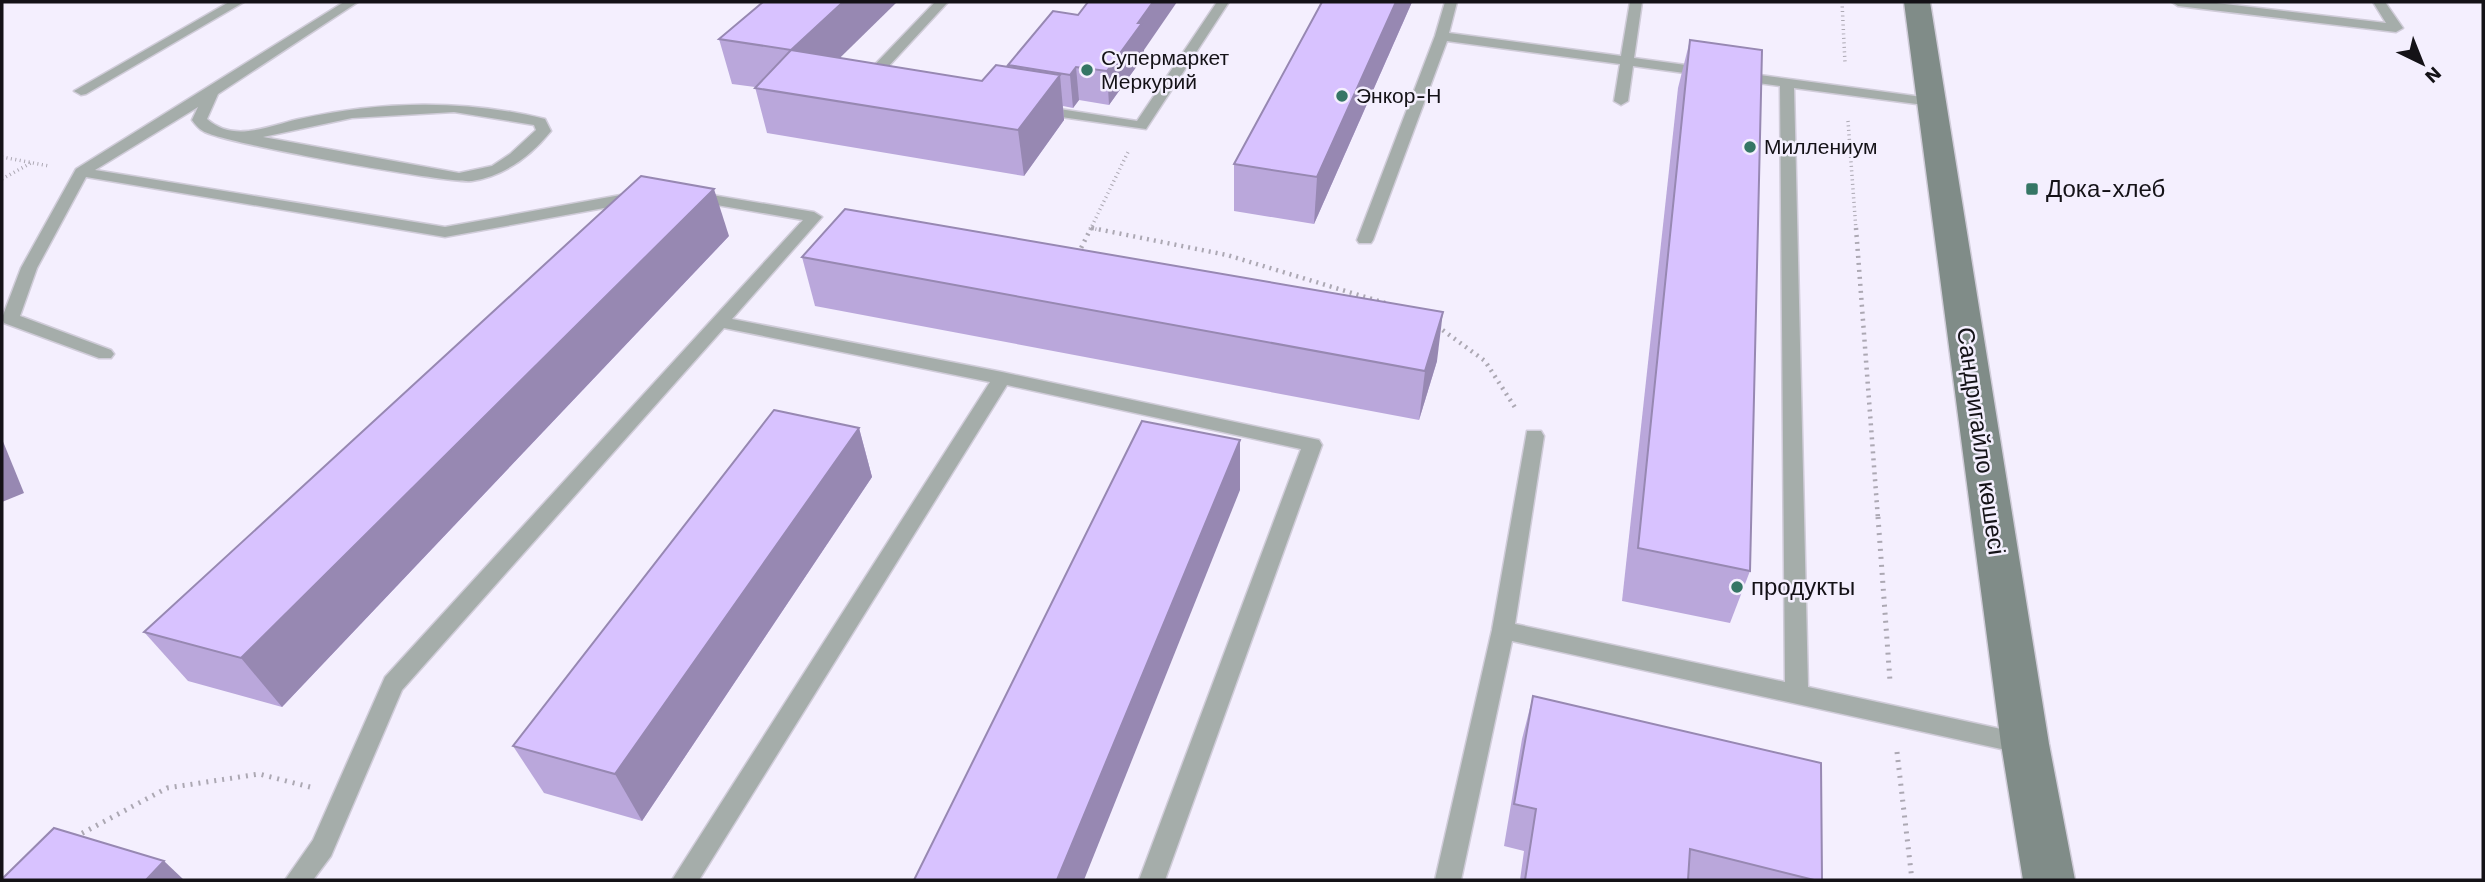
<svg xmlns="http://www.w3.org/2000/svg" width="2485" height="882" font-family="'Work Sans',sans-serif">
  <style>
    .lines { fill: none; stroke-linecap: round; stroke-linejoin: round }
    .lane-casing { stroke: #d0ccd9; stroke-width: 3 }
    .secondary-casing { stroke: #d0ccd9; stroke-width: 3 }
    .path-far2 { stroke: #aca8b3; stroke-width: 3.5; stroke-dasharray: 1 3.5; stroke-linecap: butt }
    .path-far1 { stroke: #aca8b3; stroke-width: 4.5; stroke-dasharray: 2 5; stroke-linecap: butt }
    .path { stroke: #aca8b3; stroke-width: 5; stroke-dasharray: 2 6; stroke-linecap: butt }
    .lane { fill: #a5adaa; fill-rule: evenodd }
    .secondary { fill: #808c88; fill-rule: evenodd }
    .wall { fill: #baa7db }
    .shaded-wall { fill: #9788b2 }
    .building { fill: #d8c2ff; stroke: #9788b2; stroke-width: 2 }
    .poi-dot { fill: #357665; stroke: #f4effe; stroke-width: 2.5 }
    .labels { text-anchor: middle; stroke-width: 5; stroke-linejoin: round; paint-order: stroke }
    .far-poi-label { font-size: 21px; fill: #141217; stroke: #f4effe; text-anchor: start }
    .poi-label { font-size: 24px; fill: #141217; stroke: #f4effe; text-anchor: start }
    .street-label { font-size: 24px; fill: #141217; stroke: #f4effe }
  </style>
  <rect width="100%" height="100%" fill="#f4effe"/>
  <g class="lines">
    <g class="lane-casing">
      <g id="lane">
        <polygon points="229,2 244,2 86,94 81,95 74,91"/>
        <path d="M344,2H358L218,94L207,119C234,143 268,126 299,119C379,101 465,99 545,119L551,131C531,156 504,176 472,181C450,184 221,143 203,131C199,129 195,124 192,120L198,107L95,170L445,227L637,192L645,197L637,202L445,237L86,177L37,268L20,316L111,350L114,354L111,358H99L4,323L2,318L21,268L76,169ZM454,112L534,125L536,130L510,154L492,166L459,173L263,137L352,118Z"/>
        <polygon points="935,2 948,2 875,81 874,86 861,85 861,79"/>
        <polygon points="1217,2 1229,2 1146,129 1040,114 1033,110 1040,106 1137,121"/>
        <polygon points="1445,2 1457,2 1449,33 1621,56 1630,2 1642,2 1634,58 1937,99 1937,105 1932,106 1794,88 1808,687 2024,734 2032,737 2036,744 2032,751 2024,754 1512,641 1461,880 1435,880 1492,630 1527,431 1541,431 1544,436 1515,624 1785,682 1780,86 1633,66 1628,101 1621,105 1614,101 1620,64 1447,41 1373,240 1371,243 1359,243 1357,240 1435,36"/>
        <polygon points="2172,2 2208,2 2386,23 2373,2 2385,2 2403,28 2396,32 2178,6"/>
        <polygon points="694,192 814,212 822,217 732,319 1002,372 1319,440 1322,445 1165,880 1139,880 1301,449 1007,385 699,880 672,880 990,382 724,328 402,690 331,856 313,880 285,880 313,840 385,677 803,220 688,200 686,197"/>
      </g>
    </g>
    <g class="secondary-casing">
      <polygon id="secondary" points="1904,2 1930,2 2049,744 2075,880 2023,880 2001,744"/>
    </g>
    <g class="path-far2">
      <polyline points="1842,2 1845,63"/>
      <polyline points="1848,121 1856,230"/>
      <polyline points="2,157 49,166"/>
      <polyline points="2,179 31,163"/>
      <polyline points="1091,228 1100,230"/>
      <polyline points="1090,230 1128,152"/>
    </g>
    <g class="path-far1">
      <polyline points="1092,228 1227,255 1385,303"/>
      <polyline points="1856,228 1878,519"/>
      <polyline points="1078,254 1091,228"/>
      <polyline points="1437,326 1485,361 1516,409"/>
    </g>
    <g class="path">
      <polyline points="1878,517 1890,681"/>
      <polyline points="1897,752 1912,880"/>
      <polyline points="75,837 167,788 259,774 310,787"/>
    </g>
    <use href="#lane" class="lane"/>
    <use href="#secondary" class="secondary"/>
  </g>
  <g class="wall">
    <polygon points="1322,2 1412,2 1314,224 1234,211 1234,164"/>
    <polygon points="719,39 982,81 1008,67 1008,65 1144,50 1144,56 1109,105 1079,100 1073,108 1063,106 1064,120 1024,176 767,133 755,87 732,84"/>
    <polygon points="1690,40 1750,571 1730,623 1622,601 1678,88"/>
    <polygon points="729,236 282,707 188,681 144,632"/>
    <polygon points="802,257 1437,361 1419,420 815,306"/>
    <polygon points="859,428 872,477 642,821 544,793 513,746"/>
    <polygon points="1533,696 1822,880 1520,880 1524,851 1504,846 1522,739"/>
  </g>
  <g class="shaded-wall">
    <polygon points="843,2 897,2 802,95 791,50"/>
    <polygon points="1153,2 1177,2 1144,50 1144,56 1109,105 1107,71 1138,23"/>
    <polygon points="1396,2 1412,2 1314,224 1317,177"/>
    <polygon points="1076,67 1079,100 1073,108 1070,75"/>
    <polygon points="1060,75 1064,120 1024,176 1018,130"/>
    <polygon points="714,189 729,236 282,707 241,658"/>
    <polygon points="1443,312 1437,361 1419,420 1425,371"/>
    <polygon points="859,428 872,477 642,821 615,774"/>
    <polygon points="2,439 24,493 2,502"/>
    <polygon points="1240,440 1240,490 1084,880 1057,880"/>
    <polygon points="164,861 184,880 146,880"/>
  </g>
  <g class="building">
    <polygon points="763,2 843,2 791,50 719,39"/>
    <polygon points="1088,2 1153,2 1138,23 1142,23 1107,71 1076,67 1070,75 1008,65 1053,11 1078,15"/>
    <polygon points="1322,2 1396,2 1317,177 1234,164"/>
    <polygon points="1690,40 1762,50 1750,571 1638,548"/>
    <polygon points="791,50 982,81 996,65 1060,75 1018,130 755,88"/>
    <polygon points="641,176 714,189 241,658 144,632"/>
    <polygon points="845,209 1443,312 1425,371 802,257"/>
    <polygon points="774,410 859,428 615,774 513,746"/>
    <polygon points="1142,421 1240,440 1057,880 914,880"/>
    <polygon points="1533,696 1821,763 1822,880 1814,880 1690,849 1688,880 1525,880 1536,809 1514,804"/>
    <polygon points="54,828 164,861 146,880 2,880 2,879"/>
  </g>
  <g class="poi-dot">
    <circle cx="1087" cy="70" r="7"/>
    <circle cx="1342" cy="96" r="7"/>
    <circle cx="1750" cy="147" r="7"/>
    <rect x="2025" y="182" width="14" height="14" rx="3.5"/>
    <circle cx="1737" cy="587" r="7"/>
  </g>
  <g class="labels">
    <g class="far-poi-label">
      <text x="1101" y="65">Супермаркет<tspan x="1101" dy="24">Меркурий</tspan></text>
      <text x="1356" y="103">Энкор-Н</text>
      <text x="1764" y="154">Миллениум</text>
    </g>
    <g class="poi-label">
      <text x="2046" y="197">Дока-хлеб</text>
      <text x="1751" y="595">продукты</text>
    </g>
    <g class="street-label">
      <text transform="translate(1981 441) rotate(82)" y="8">Сандригайло көшесі</text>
    </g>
  </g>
  <rect width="2485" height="882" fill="none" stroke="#141217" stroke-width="7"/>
  <g transform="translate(2422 63) rotate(137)" stroke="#f4effe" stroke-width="5" paint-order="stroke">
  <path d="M0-5L12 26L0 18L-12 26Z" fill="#141217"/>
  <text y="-10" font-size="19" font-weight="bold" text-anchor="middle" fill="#141217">N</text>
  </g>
</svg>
